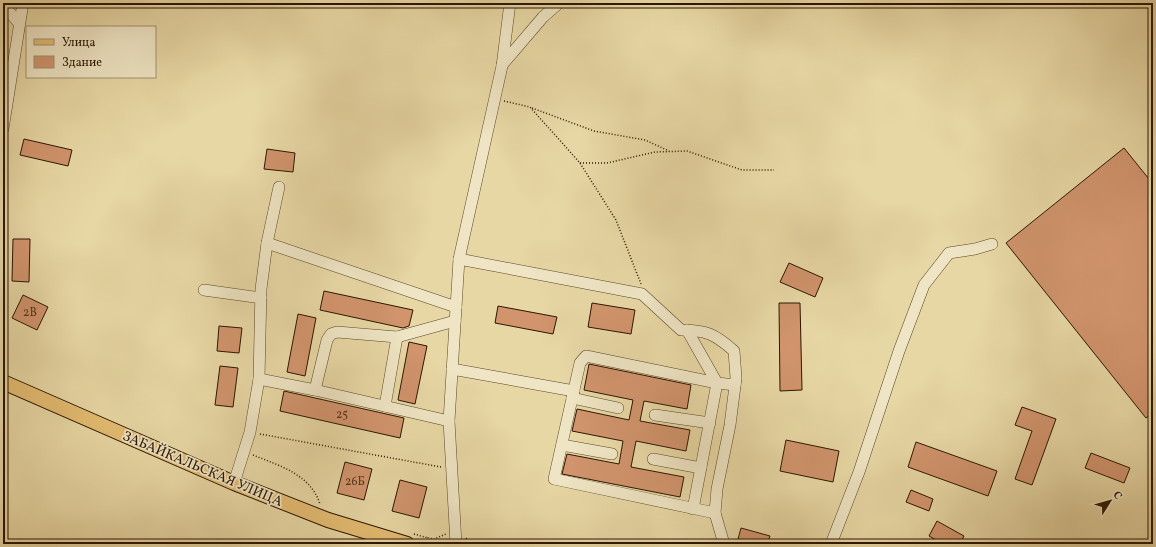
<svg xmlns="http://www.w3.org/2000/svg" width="1156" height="547" font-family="Vollkorn,serif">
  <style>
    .building { fill: #d1946d; stroke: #2b1500 }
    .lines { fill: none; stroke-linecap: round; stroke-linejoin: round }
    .minor-casing { stroke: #5a4629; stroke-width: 12 }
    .major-casing { stroke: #2b1500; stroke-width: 16 }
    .path { stroke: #2b1500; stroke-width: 1.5; stroke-dasharray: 1 2; stroke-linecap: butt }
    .minor { stroke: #efe5c4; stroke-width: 11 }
    .major { stroke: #e4bc72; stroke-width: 14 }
    .labels { text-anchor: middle; stroke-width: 3.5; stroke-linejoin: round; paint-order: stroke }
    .number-label { font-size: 12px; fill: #54351b }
    .street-label { font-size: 14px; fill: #2b1500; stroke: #efe5c4 }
  </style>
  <rect width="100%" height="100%" fill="#e7d7a4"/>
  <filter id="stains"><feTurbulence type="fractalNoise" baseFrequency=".005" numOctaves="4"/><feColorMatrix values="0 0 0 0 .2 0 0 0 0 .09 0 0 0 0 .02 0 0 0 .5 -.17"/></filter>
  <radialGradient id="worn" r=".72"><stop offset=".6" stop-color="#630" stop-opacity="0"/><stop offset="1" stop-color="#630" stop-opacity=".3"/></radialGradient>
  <g class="building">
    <polygon points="24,139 72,150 68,166 20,155"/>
    <polygon points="1124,148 1153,184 1153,412 1146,418 1006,243"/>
    <polygon points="267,149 295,153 293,172 264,169"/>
    <polygon points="13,239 30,239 29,282 12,281"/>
    <polygon points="789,263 823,278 815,297 780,282"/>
    <polygon points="324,291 413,310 409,326 403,328 320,310"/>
    <polygon points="23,295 48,307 37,330 12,318"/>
    <polygon points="592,303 635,310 631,334 588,327"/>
    <polygon points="779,303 800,303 802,390 780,391"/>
    <polygon points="498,306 557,317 553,334 495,323"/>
    <polygon points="298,314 316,318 305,376 287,372"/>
    <polygon points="219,326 242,328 239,353 217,351"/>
    <polygon points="409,342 427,346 415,404 398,400"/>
    <polygon points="589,364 691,385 687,409 644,401 640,421 690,430 686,451 636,441 631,467 684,477 680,497 562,474 567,454 619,464 623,441 572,431 577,409 629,420 633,400 584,390"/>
    <polygon points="220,366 238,368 233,407 215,405"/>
    <polygon points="284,391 404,418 400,438 280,411"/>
    <polygon points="1022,407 1056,419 1032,485 1015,479 1032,431 1015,425"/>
    <polygon points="786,440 839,451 833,482 780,471"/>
    <polygon points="916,442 997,471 988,496 908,467"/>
    <polygon points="1091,453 1130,468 1124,483 1085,468"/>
    <polygon points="345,462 372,469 364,500 337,493"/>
    <polygon points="400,480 427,487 419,518 392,511"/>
    <polygon points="911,490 933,499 929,511 906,502"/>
    <polygon points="937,521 964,536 960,544 943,544 929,536"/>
    <polygon points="741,528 770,536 767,544 757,544 738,539"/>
  </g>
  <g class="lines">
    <g class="minor-casing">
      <g id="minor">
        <polyline points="3,5 19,23"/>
        <polyline points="502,65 543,17 559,3"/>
        <polyline points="3,129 23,3"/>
        <polyline points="267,243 279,187"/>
        <path d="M459,259L642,294L681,330C706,330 715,334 734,351L736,378L730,425L717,489L715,513L724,544"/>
        <polyline points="204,290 261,298"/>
        <polyline points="687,330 717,383 693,509"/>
        <polyline points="452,369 574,391"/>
        <polyline points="259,379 315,390 327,340 331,334 337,332 397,337 455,321"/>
        <polyline points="315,390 449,421"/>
        <polyline points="572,398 618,408"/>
        <polyline points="385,406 397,337"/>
        <polyline points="655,415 710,423"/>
        <polyline points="562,445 612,454"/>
        <polyline points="653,459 701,468"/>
        <polyline points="234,483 250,432 259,379 261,289 267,243 456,307"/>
        <polyline points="715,513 554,479 580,363 586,356 717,383 735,385"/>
        <polyline points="456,544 449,421 459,259 502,66 510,3"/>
        <polyline points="831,544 859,472 899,351 924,285 949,253 975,249 992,244"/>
      </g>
    </g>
    <g class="major-casing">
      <polyline id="major" points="3,382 234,483 328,520 407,544"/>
    </g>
    <g class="path">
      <polyline points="504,101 530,107 580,163 616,220 641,284"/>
      <polyline points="532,108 594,131 645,140 669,151"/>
      <polyline points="580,163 607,163 655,152 687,151 742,170 774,170"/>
      <polyline points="260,434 441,467"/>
      <path d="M253,455C280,466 310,474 320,504"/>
      <polyline points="414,534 428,538"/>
      <polyline points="466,538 470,544"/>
      <polyline points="426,544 428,538 434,539 446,534"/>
    </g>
    <use href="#minor" class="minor"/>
    <use href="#major" class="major"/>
  </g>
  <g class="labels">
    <g class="number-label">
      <text x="30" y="316">2В</text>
      <text x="342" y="418">25</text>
      <text x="355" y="485">26Б</text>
    </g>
    <g class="street-label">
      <text transform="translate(203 468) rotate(23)" y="5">ЗАБАЙКАЛЬСКАЯ УЛИЦА</text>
    </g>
  </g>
  <rect width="1156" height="547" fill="none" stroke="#e7d7a4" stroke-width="16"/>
  <rect x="4" y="4" width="1148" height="539" fill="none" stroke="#2b1500" stroke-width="2"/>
  <rect x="8" y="8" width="1140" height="531" fill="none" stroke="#2b1500"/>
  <rect x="26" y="26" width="130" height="52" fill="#efe5c4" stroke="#a19276"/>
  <rect x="34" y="39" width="20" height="6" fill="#e4bc72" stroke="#a19276"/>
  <text x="62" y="46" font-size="12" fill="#2b1500">Улица</text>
  <rect x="34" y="56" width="20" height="12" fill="#d1946d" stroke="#a19276"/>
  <text x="62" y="66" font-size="12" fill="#2b1500">Здание</text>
  <g transform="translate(1110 501) rotate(53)" stroke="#efe5c4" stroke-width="3" paint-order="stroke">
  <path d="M0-3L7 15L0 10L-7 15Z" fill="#2b1500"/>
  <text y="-6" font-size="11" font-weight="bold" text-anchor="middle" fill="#2b1500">С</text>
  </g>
  <rect width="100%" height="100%" filter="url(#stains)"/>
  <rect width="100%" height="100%" fill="url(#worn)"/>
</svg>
